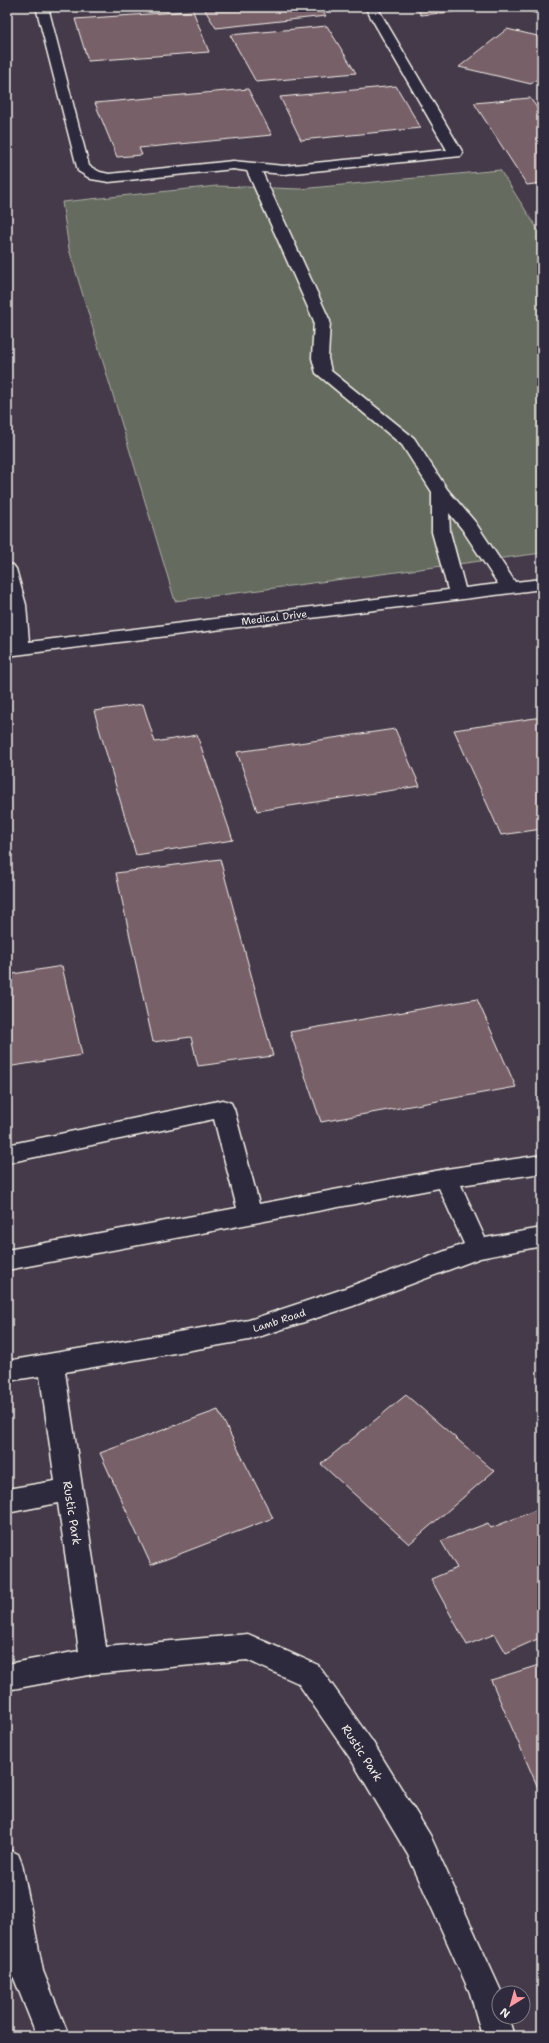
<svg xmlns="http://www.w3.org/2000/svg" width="549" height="2043" font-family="'Shantell Sans',sans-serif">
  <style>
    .green { fill: #656c5f; stroke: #acaea4 }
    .building { fill: #786069; stroke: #f4f1e8 }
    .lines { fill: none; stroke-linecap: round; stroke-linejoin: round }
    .minor-casing { stroke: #f4f1e8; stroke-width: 3 }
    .minor { fill: #2f2a3d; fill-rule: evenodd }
    .labels { text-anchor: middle; stroke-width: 3.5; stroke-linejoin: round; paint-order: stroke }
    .street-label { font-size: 10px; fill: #f4f1e8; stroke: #2f2a3d }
    .near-street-label { font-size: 12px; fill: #f4f1e8; stroke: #2f2a3d }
  </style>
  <rect width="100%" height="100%" fill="#453a4a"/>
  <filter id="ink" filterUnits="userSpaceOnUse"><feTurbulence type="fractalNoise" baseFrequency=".025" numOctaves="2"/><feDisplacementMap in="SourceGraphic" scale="8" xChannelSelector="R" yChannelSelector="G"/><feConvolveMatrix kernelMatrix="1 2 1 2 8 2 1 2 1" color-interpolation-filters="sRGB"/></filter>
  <g filter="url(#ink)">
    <polygon class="green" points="500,170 542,236 542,553 175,601 69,249 62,202 217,186 300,189"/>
    <g class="building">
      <polygon points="203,7 319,7 326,16 216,28"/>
      <polygon points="416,7 470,7 472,10 421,15"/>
      <polygon points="193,11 209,52 88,61 75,19"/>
      <polygon points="327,26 356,73 256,82 230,35"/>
      <polygon points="507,29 542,37 542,75 531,84 459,67"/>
      <polygon points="396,86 421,128 301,140 280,97"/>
      <polygon points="248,89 272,135 139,148 142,155 117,157 95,103"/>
      <polygon points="530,98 542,115 542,183 527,185 474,103"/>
      <polygon points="143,704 155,742 197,735 233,840 136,855 94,711"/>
      <polygon points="542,717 542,829 501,835 454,730"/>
      <polygon points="395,729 420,786 257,811 237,752"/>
      <polygon points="220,859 273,1056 198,1066 191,1037 153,1042 116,873"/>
      <polygon points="62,966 82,1055 7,1067 7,975"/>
      <polygon points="477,999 516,1087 321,1122 290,1032"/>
      <polygon points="406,1395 494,1471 409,1544 321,1464"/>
      <polygon points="218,1410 273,1518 151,1565 100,1453"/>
      <polygon points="541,1508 542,1637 506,1653 495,1634 467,1645 431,1579 457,1568 441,1541 488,1523 491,1528"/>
      <polygon points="542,1664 542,1797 491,1680"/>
    </g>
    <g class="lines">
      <g class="minor-casing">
        <g id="minor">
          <path d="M36,7H48L89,166L100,172L109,174L233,161L284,166L447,150L365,7H377L463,153L461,156L284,174L262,172L330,321L328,358L331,371L414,438L447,489L475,522L515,582L542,579V589L7,656V644H11L7,601V564L13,565L16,569L26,605L29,642L448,590L432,532V492L402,445L316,373L312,358L314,321L247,171L233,169L109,182L91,179L78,171ZM449,513L462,529L498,584L465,588L450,532Z"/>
          <polygon points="527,7 542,7 542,14 529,10"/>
          <polygon points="223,1100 231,1103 234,1109 259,1204 446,1169 542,1155 542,1173 461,1185 485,1238 542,1228 542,1246 480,1258 353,1306 249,1340 65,1372 106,1647 248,1634 318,1665 372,1741 430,1835 501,1991 501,1993 499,1993 499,2017 508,2017 514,2036 482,2036 470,1993 408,1855 352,1761 298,1683 247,1660 94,1674 7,1690 7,1664 79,1651 58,1503 7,1513 7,1489 55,1481 40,1376 7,1381 7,1361 249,1320 337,1291 464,1244 439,1188 7,1270 7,1250 237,1208 214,1119 7,1163 7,1145"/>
          <polygon points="7,1849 18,1854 22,1864 43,1971 69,2036 37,2036 11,1971 7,1946"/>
        </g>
      </g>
      <use href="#minor" class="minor"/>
    </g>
  </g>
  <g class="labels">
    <g class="street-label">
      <text transform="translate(274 617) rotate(-7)" y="4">Medical Drive</text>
      <text transform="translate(279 1320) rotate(-18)" y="4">Lamb Road</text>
    </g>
    <g class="near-street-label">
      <text transform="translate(72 1513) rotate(81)" y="4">Rustic Park</text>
      <text transform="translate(362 1753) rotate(57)" y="4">Rustic Park</text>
    </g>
  </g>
  <rect width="549" height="2043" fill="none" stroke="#2f2a3d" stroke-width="24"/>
  <rect x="12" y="12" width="525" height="2019" fill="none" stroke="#f4f1e8" stroke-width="1.5" filter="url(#ink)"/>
  <g transform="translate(511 2005) rotate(217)"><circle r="19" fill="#2f2a3d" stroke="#7e7a81"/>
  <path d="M0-3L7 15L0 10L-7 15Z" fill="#ff9aa2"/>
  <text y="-6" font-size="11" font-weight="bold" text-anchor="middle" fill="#f4f1e8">N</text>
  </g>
</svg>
